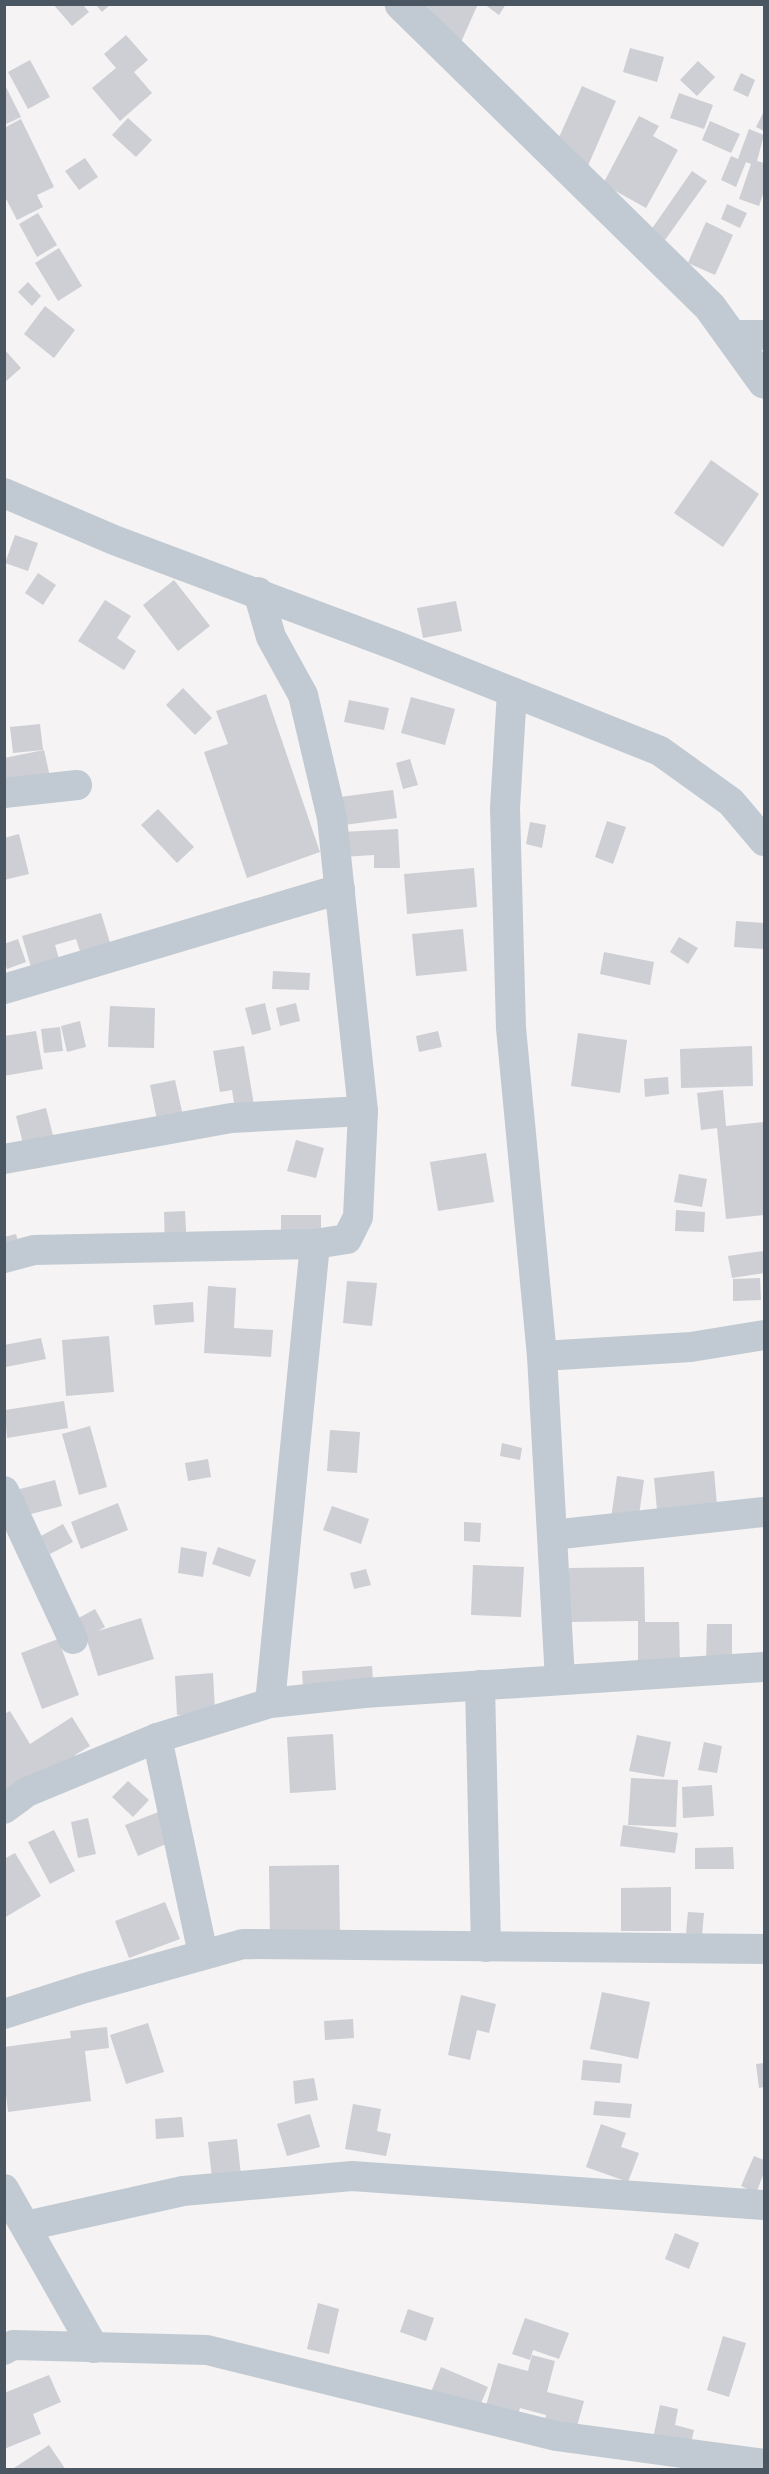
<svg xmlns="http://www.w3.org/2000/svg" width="769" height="2474" font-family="Raleway,sans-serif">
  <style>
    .building { fill: #cdcfd5 }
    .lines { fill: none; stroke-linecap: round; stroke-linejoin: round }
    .minor { stroke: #c1cad2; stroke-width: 30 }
    .tertiary { stroke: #c1cad2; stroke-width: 33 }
  </style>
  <rect width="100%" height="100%" fill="#f5f3f3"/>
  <g class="building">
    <polygon points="53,4 82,4 89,12 72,26"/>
    <polygon points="95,4 111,4 102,12"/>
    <polygon points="425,4 478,4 461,42"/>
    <polygon points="484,4 506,4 499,15"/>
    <polygon points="126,35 148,60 134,72 152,93 120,121 92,88 116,68 104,54"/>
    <polygon points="630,48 664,57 657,82 623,72"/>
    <polygon points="30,60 50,97 28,109 8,72"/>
    <polygon points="698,61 715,77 697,96 680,80"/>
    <polygon points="741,73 755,80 748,97 733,90"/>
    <polygon points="4,83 21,117 4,125"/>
    <polygon points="582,86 616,101 587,168 552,153"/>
    <polygon points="679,93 713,105 704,129 670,118"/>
    <polygon points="764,111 764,131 756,127"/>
    <polygon points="639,116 659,126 653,136 678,150 646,208 603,184"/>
    <polygon points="128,118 152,140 136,157 112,135"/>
    <polygon points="21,119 54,187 37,195 43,207 17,220 4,195 4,128"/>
    <polygon points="710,121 740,134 731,153 702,140"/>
    <polygon points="749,129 764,135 757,161 764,163 764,191 759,206 739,199 751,164 746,162 736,187 721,180 731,156 738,159"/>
    <polygon points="85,158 98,177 79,190 65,171"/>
    <polygon points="692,171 707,181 665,240 651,230"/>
    <polygon points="727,204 747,213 740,228 721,219"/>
    <polygon points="38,213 57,245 37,257 19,224"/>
    <polygon points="706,222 733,235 715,275 688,263"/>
    <polygon points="59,248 82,286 58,301 35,263"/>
    <polygon points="28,282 41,296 32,306 18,292"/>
    <polygon points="45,306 75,330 54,358 24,334"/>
    <polygon points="4,349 21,368 4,383"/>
    <polygon points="711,460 759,494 723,547 674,513"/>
    <polygon points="15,535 38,543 28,571 5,563"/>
    <polygon points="38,573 56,585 43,605 25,593"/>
    <polygon points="174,580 210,626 178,651 143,605"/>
    <polygon points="105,600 131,616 117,638 136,651 124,670 78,641"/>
    <polygon points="456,601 462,631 423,638 417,608"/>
    <polygon points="183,688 212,718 195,735 166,705"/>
    <polygon points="266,694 320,852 247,878 204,752 228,744 216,711"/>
    <polygon points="411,697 455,709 445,745 401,733"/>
    <polygon points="349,700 389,708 384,730 344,722"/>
    <polygon points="40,724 43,750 13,753 10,727"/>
    <polygon points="44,750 54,795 4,806 4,758"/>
    <polygon points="410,759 418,785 403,789 396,763"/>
    <polygon points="393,790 397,818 344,825 340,797"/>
    <polygon points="158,809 194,847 177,863 141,825"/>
    <polygon points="607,821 626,827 613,864 595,857"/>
    <polygon points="530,822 546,825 542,848 526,844"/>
    <polygon points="398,829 400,868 374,868 374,855 342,857 342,832"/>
    <polygon points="19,834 29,874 4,880 4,838"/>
    <polygon points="474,868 477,907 407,914 404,874"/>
    <polygon points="101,913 111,946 81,954 76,939 55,945 63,973 35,981 22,936"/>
    <polygon points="736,921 764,923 764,949 734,947"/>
    <polygon points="463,929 467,971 416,976 412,934"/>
    <polygon points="679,937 698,948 688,964 670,952"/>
    <polygon points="18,939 26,962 7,969 4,960 4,944"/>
    <polygon points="604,952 654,962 650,985 600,974"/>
    <polygon points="273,971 310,973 309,990 272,989"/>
    <polygon points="265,1003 271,1030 252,1035 245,1008"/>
    <polygon points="296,1003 300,1021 280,1026 276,1008"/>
    <polygon points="110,1006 155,1008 154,1048 108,1047"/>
    <polygon points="80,1021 86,1047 67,1052 61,1026"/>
    <polygon points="60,1027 63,1051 44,1053 41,1029"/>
    <polygon points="36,1031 43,1069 4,1076 4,1036"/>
    <polygon points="438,1031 442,1047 419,1052 416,1036"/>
    <polygon points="578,1033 627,1040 620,1093 571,1086"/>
    <polygon points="244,1046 254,1105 235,1109 232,1090 220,1092 213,1051"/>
    <polygon points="752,1046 753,1086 681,1088 680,1049"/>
    <polygon points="668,1077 669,1094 645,1097 644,1079"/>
    <polygon points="175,1080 184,1120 158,1125 150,1085"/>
    <polygon points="723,1090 726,1126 764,1122 764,1215 726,1219 717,1128 701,1130 697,1093"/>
    <polygon points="46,1108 56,1147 26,1155 16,1116"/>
    <polygon points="296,1140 324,1148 316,1178 287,1171"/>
    <polygon points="486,1153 494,1202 438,1211 430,1162"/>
    <polygon points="679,1174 707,1179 702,1207 674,1202"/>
    <polygon points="676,1210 705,1212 704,1232 675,1231"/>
    <polygon points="185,1211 187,1248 165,1248 164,1212"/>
    <rect x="281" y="1215" width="40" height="15"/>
    <polygon points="16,1234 22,1257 4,1262 4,1237"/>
    <polygon points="763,1251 764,1273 732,1278 728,1256"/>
    <polygon points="760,1278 761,1300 733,1301 733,1279"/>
    <polygon points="347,1281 377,1283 372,1326 343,1323"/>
    <polygon points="208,1286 236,1288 234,1328 273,1330 271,1357 204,1353"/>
    <polygon points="193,1302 194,1322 155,1325 153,1305"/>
    <polygon points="109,1336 114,1392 66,1396 62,1340"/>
    <polygon points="41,1338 46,1359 6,1367 4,1345"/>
    <polygon points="64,1401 68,1428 7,1438 5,1410"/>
    <polygon points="90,1426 107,1487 79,1495 62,1434"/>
    <polygon points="330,1430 360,1432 357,1473 327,1471"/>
    <polygon points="502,1443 522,1448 520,1460 500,1456"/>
    <polygon points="208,1459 211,1477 188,1481 185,1463"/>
    <polygon points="714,1471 717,1505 659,1531 654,1478"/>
    <polygon points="617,1476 644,1480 636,1536 609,1533"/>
    <polygon points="55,1480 62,1506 19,1517 12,1491"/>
    <polygon points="118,1503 128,1530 81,1549 71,1522"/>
    <polygon points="332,1506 369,1519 361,1544 323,1530"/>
    <polygon points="464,1522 481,1523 480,1542 464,1541"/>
    <polygon points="63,1524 73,1542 50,1554 41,1536"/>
    <polygon points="181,1547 207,1552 203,1577 178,1573"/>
    <polygon points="218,1547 256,1560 250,1577 212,1564"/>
    <polygon points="473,1565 524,1567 521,1617 471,1615"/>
    <polygon points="644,1567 645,1622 679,1622 680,1667 638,1667 638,1621 569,1622 569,1568"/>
    <polygon points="366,1569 371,1585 354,1589 350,1573"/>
    <polygon points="95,1609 105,1627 98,1631 141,1618 154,1659 98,1676 86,1637 75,1620"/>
    <polygon points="707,1624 732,1624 732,1661 706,1661"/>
    <polygon points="58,1639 79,1695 42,1709 21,1653"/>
    <polygon points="372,1666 374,1699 304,1704 302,1671"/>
    <polygon points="213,1673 215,1712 177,1715 175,1676"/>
    <polygon points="10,1711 30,1744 72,1717 90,1746 75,1755 80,1763 4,1799 4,1714"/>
    <polygon points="333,1734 336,1790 290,1793 287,1737"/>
    <polygon points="637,1735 671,1742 664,1777 629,1771"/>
    <polygon points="704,1742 722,1746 717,1773 698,1770"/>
    <polygon points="631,1778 678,1780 676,1827 628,1825"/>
    <polygon points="128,1781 149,1800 133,1817 112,1797"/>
    <polygon points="712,1785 714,1816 683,1818 682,1787"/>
    <polygon points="161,1811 173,1841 138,1856 125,1825"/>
    <polygon points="88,1818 96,1854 78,1858 71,1822"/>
    <polygon points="623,1825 678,1833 675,1853 620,1846"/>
    <polygon points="54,1830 75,1871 50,1884 28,1842"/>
    <polygon points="733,1847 734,1869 695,1869 695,1848"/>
    <polygon points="15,1853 41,1896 4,1918 4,1859"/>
    <polygon points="339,1865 340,1938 270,1939 269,1866"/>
    <polygon points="671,1887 671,1931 621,1931 621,1888"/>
    <polygon points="165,1902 180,1939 129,1958 115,1921"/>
    <polygon points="688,1912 704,1913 702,1935 686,1933"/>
    <polygon points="602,1992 650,2002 638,2059 590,2049"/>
    <polygon points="461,1995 496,2004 489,2033 477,2030 470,2060 448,2055"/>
    <polygon points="353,2019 354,2038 325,2040 324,2021"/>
    <polygon points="148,2023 164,2072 126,2084 110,2035"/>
    <polygon points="107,2027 109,2048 85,2051 91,2101 8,2112 4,2078 4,2047 71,2038 70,2031"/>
    <polygon points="583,2060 622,2064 620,2083 581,2080"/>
    <polygon points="764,2063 764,2087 759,2088 756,2064"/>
    <polygon points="314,2078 318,2100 295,2104 293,2081"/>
    <polygon points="595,2101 632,2104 630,2118 593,2115"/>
    <polygon points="353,2104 381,2109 377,2131 391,2134 386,2156 345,2149"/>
    <polygon points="310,2114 320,2147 287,2156 277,2124"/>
    <polygon points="182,2117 184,2137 156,2139 155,2119"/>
    <polygon points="601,2124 626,2133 621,2147 639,2153 628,2182 586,2167"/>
    <polygon points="237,2139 243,2193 214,2196 208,2142"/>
    <polygon points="754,2156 764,2160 764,2173 756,2193 741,2186"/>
    <polygon points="675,2233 699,2243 689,2269 665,2259"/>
    <polygon points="318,2303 339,2309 329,2354 307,2349"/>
    <polygon points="408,2309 434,2318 426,2341 400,2332"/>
    <polygon points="525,2318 569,2333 559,2359 533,2350 530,2360 512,2354"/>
    <polygon points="723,2336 746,2343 729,2397 707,2390"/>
    <polygon points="532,2355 555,2361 547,2392 584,2401 574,2437 543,2429 546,2415 520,2408 516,2422 484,2413 498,2363 528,2371"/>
    <polygon points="441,2367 488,2387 475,2417 429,2397"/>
    <polygon points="49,2375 61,2402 33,2414 41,2434 4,2449 4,2393"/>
    <polygon points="660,2405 678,2409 675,2425 694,2430 688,2456 651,2448"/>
    <polygon points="49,2445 66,2470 11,2470"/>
  </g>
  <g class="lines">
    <g class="minor">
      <polyline points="731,335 764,335"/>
      <polyline points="4,493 114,540 397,646 660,751 731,802 764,841"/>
      <polyline points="512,692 505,808 511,1028 542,1356 560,1680"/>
      <polyline points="4,793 77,785"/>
      <polyline points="4,989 340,889"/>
      <polyline points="4,1159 231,1118 363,1111"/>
      <polyline points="4,1258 34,1250 315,1244 347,1239 358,1217 363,1111 332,818 303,695 271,637 258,592"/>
      <polyline points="542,1356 691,1347 764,1335"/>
      <polyline points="4,1491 73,1639"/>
      <polyline points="552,1535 764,1512"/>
      <polyline points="480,1685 486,1947"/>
      <polyline points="270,1703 315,1244"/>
      <polyline points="157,1738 203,1954"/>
      <polyline points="4,1809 27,1792 157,1738 270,1703 364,1693 764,1667"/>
      <polyline points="4,2014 85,1988 243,1944 764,1949"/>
      <polyline points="4,2189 94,2348"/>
      <polyline points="26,2226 183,2191 352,2176 764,2205"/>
      <polyline points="4,2350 13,2345 207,2350 556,2436 764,2464"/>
    </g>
    <polyline class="tertiary" points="401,4 710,307 764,382"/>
  </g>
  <rect width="769" height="2474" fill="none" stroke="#4a5661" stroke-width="12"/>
</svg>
